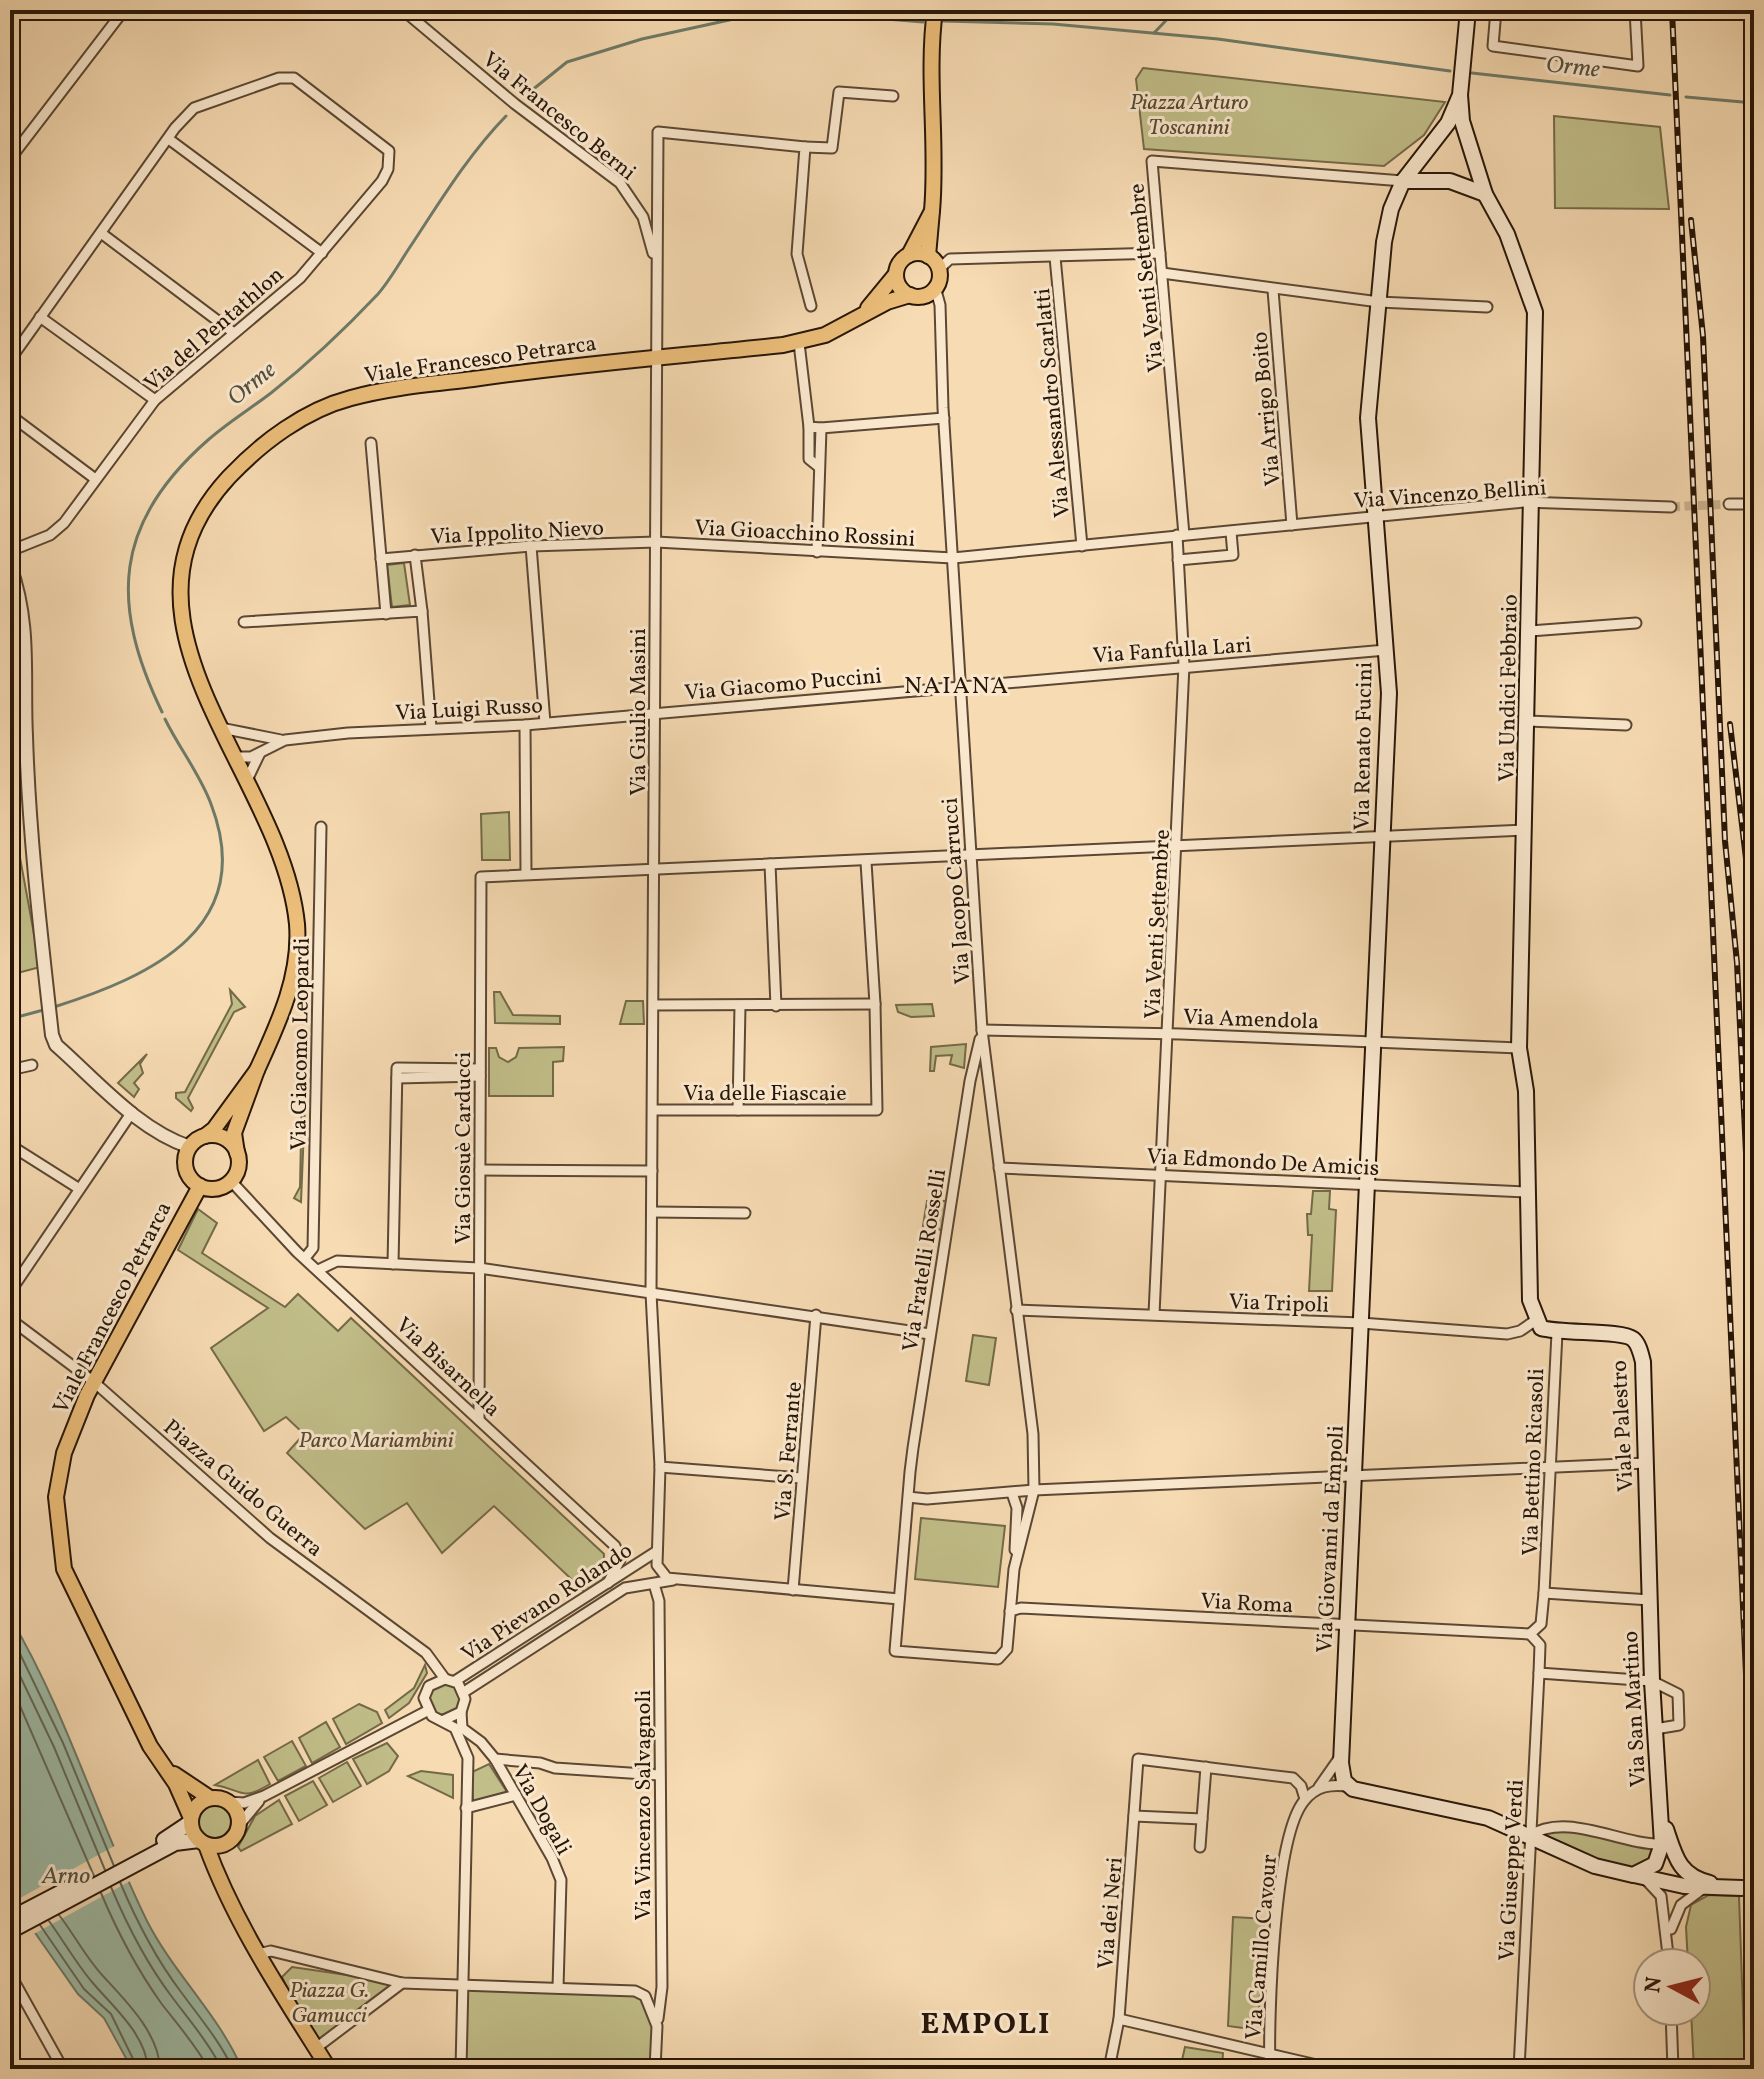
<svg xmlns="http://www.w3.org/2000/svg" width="1764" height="2079" font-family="Vollkorn,serif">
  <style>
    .green { fill: #c1be89; stroke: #746a48; stroke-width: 2 }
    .water { fill: #9ebca8; stroke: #6e7a68; stroke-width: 2 }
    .pier { fill: #f7dbb3 }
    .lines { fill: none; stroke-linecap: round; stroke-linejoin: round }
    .shore { stroke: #626958; stroke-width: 2 }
    .stream { stroke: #6e7a68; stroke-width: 3 }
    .minor-tunnel { stroke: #cdb491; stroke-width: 9; stroke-dasharray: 9 4.5; stroke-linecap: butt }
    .minor-casing { stroke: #5b4733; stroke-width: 13 }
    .tertiary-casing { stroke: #5b4733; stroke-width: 16 }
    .secondary-casing { stroke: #271608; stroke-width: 18 }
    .primary-casing { stroke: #271608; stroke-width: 18 }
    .minor { stroke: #fae8ce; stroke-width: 9 }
    .tertiary { stroke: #fae8ce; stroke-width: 12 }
    .secondary { stroke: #fae8ce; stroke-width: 14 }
    .primary { stroke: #ecbe7a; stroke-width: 14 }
    .rail-casing { stroke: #271608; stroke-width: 6 }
    .rail { stroke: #fae8ce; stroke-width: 3; stroke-dasharray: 9; stroke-linecap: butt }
    .labels { text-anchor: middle; stroke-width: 6; stroke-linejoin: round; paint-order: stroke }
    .park-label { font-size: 22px; font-style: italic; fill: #55482f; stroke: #fae8ce }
    .street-label { font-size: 22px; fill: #271608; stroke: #fae8ce }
    .water-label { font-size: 24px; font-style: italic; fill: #515040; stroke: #fae8ce }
    .neighbourhood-label { font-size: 24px; letter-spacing: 2px; fill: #271608; stroke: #fae8ce }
    .district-label { font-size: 30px; font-weight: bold; letter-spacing: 2px; fill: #271608; stroke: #fae8ce }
  </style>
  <rect width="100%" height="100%" fill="#f7dbb3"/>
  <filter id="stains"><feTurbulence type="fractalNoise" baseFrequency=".0025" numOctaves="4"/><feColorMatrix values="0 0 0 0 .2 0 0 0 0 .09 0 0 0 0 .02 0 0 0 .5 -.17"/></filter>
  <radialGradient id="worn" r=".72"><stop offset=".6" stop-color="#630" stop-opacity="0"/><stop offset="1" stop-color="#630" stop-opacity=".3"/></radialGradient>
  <g class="green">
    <polygon points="1143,68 1445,102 1424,135 1384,166 1144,149 1136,79"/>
    <polygon points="1554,116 1660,127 1669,209 1555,208"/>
    <polygon points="404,563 410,605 392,607 387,565"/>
    <polygon points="10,803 36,945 43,952 44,966 10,975"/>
    <polygon points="509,812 510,860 482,860 481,814"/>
    <polygon points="230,990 245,1007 234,1012 188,1098 193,1108 191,1111 176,1098 176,1093 185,1092 232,1004"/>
    <polygon points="494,992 500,992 513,1015 560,1016 560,1024 495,1023"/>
    <polygon points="626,1001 643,1001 644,1024 620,1024"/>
    <polygon points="932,1004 934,1016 911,1017 898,1012 896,1005"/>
    <polygon points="966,1044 964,1068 950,1064 952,1055 936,1056 934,1071 930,1071 931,1047"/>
    <polygon points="564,1047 563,1061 553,1062 553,1096 489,1096 489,1048 496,1048 499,1057 508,1062 516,1057 519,1048"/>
    <polygon points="147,1054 140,1064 143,1073 134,1083 139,1089 134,1097 118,1083"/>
    <polygon points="301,1070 306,1079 301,1202 294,1198 300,1187 302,1088 295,1077"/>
    <polygon points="1313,1191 1330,1191 1329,1209 1336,1210 1332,1291 1309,1291 1312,1235 1308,1235 1307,1214 1311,1214"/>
    <polygon points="927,1201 951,1201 946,1231 923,1226"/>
    <polygon points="198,1209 217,1223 202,1253 285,1307 298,1294 338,1331 351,1318 604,1554 603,1581 586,1593 494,1506 442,1553 407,1503 365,1529 287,1453 304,1434 286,1417 264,1431 211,1348 268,1308 178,1250"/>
    <polygon points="973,1335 996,1338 989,1385 966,1381"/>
    <polygon points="921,1518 1005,1526 998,1587 915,1579"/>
    <polygon points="425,1665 427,1673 409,1703 389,1718 385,1710 414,1688"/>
    <circle cx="445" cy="1699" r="16"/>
    <polygon points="359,1704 377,1712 382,1723 346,1744 333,1719"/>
    <polygon points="326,1722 340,1747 312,1763 299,1738"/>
    <polygon points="292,1741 306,1766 278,1781 264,1757"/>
    <polygon points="387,1743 398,1756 389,1771 367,1784 353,1759"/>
    <path d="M258,1760L270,1784C240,1802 244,1790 215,1785Z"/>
    <polygon points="347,1762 361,1786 333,1802 319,1778"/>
    <polygon points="489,1764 507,1792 473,1802 472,1772"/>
    <polygon points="421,1771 453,1775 453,1798 408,1776"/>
    <polygon points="313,1781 327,1805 299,1821 285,1796"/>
    <polygon points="279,1800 292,1824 241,1851 238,1847 255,1816"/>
    <circle cx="213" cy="1821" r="18"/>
    <polygon points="1550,1827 1662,1844 1646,1872 1552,1848 1537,1831"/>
    <polygon points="1709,1895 1739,1896 1745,2069 1694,2069 1691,2011 1696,2011 1696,1963 1688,1963 1686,1927 1691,1905"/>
    <polygon points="1233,1917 1268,1919 1264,1921 1258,2030 1228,2026"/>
    <polygon points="292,1967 402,1983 316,2048 282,1977"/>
    <polygon points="462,1985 635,1991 652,2008 655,2069 461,2069"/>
    <polygon points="1185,2047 1223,2053 1222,2069 1180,2069"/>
  </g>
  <path class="water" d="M10,1617C67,1713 98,1822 147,1921C174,1974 219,2015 242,2069H132L104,2018L78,1994L24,1917L10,1886Z"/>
  <polygon class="pier" points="118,1844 132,1880 32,1935 13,1902"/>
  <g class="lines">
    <g class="shore">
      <polyline points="10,1633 63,1743 114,1866"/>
      <polyline points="10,1655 54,1747 105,1870"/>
      <polyline points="10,1683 94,1876"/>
      <path d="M120,1882C136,1920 156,1959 181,1992C200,2018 219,2040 233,2069"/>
      <path d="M111,1887C127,1925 147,1964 172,1997C190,2021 208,2042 222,2069"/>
      <path d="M101,1893C117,1931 137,1969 161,2003C178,2025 195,2044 209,2069"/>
      <path d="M59,1915C74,1934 86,1958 103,1976C125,2000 159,2033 160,2069"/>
      <path d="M49,1921C63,1940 76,1963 92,1982C112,2006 146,2034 148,2069"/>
      <polyline points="40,1925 84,1989 111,2014 138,2069"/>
    </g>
    <g class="stream">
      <polyline points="943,21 1053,24 1218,39 1450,71"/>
      <polyline points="1154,33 1176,10"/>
      <polyline points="1472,73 1670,95"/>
      <polyline points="526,95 567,62 642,39 775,10 923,22"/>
      <polyline points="1686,97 1754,103"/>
      <path d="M162,712C110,604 113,523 208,440C227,423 250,409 271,393C309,363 345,329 378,294C391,279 401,260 412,244C441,200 469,154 506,116"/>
      <path d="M54,1007C152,976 258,927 211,804C200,774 179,748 165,719"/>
      <polyline points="10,1019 47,1009"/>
    </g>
    <polyline class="minor-tunnel" points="1671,507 1729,504"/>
    <g class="minor-casing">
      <g id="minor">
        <polyline points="403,10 515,104 620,183 643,217 653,253"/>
        <polyline points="1496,10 1493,46 1638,66 1635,10"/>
        <polyline points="170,140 322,253"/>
        <polyline points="805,147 832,148 839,92 893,96"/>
        <polyline points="10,159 124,10"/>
        <polyline points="101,233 234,333"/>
        <polyline points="1055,257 1082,546"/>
        <polyline points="939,269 950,259 1160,253"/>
        <polyline points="1162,273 1379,302 1487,307"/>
        <polyline points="935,287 940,305 943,408 982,1030 1033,1434 1034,1490 1646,1463"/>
        <polyline points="1273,290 1292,525"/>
        <polyline points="40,317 155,400"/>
        <polyline points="799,343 809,427 821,428 817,552"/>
        <polyline points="10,360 175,128 194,108 279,78 294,78 389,151 388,169 382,181 300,278 155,400 64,523 50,535 10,551"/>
        <polyline points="10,415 94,478"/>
        <polyline points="809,427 809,459 819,467"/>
        <polyline points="821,428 944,418"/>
        <polyline points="371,443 386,614"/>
        <polyline points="1729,504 1754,504"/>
        <polyline points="1184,535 1152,161 1403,181"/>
        <polyline points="531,546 545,723"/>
        <polyline points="415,555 422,611"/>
        <polyline points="381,559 531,546 656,542 953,558 1524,502 1671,507"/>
        <polyline points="1178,560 1233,555 1231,532"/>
        <polyline points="244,622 422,611 431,728"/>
        <polyline points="1530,631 1636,623"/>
        <polyline points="1528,721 1626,725"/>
        <polyline points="525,725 526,873"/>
        <polyline points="221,728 281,740"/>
        <polyline points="10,740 25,734"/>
        <polyline points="234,757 251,757 285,740 348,733 525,725 1386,650"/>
        <polyline points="246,782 260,753"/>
        <polyline points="770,864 776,1006"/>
        <polyline points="654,1005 875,1004"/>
        <polyline points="982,1030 1180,1034 1519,1048"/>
        <polyline points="10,1070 32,1065"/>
        <polyline points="397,1078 480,1076"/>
        <polyline points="653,1110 877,1110 875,1004 866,862"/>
        <polyline points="738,1110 740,1006"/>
        <polyline points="10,1145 78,1188"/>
        <polyline points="999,1168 1526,1192"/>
        <polyline points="480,1170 652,1171"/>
        <polyline points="231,1181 297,1252 615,1546 620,1560 608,1583"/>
        <polyline points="652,1212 745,1213"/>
        <polyline points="305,1258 313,1248 321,827"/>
        <polyline points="393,1264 397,1068 480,1069"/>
        <polyline points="318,1270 337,1261 479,1268 651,1293 658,132 805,147 797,254 811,306"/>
        <polyline points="10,1292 132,1112"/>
        <polyline points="1016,1310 1361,1323 1507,1334 1520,1331 1536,1320"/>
        <polyline points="1154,1314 1184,665 1177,535"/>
        <polyline points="10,1319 94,1382 270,1538 426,1653 445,1679"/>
        <polyline points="479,1419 481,877 1525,830"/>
        <polyline points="660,1467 657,1565 667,1578 899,1599"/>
        <polyline points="802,1478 660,1467 651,1293 930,1334"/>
        <polyline points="1012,1493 1017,1508 1015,1550"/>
        <polyline points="908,1497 927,1499 1034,1490 1014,1569 1007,1649 998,1659 895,1651 910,1472 913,1448 970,1081 980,1039"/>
        <polyline points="654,1584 659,1601 662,1987 658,2019"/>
        <polyline points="793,1590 816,1315"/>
        <polyline points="1544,1593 1650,1600"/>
        <polyline points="1010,1611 1021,1608 1530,1634"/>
        <polyline points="1530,1634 1541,1624 1544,1593 1557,1333"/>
        <polyline points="1530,1634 1540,1645 1539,1673 1652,1681 1678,1694 1679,1725 1655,1729"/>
        <polyline points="455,1681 657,1551"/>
        <polyline points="464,1692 625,1588 673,1580"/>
        <polyline points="461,1712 462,1728 481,1742 495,1759 552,1858 561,1880 558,1988"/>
        <polyline points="444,1720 461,1712 465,1699 458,1683 445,1679 429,1686 424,1698 432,1716 455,1728 468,1758 461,2069"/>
        <polyline points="495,1759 540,1763 555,1768 659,1775"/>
        <polyline points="1319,1787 1340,1757"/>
        <polyline points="229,1802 244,1803 264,1796 427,1711"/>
        <polyline points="466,1808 516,1795"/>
        <polyline points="1134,1816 1202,1819 1206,1767"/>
        <polyline points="239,1825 259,1801"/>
        <path d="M1529,1836C1568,1811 1619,1845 1662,1844"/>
        <polyline points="1200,1847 1202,1819"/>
        <polyline points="1647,1881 1661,1896 1669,1963"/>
        <polyline points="1671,1929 1681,1905 1705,1887"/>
        <polyline points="258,1954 271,1951 402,1983 635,1991 645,1996 657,2026 655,2069"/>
        <polyline points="10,1974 63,2069"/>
        <polyline points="1671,2011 1673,2069"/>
        <polyline points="1119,2019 1334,2069"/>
        <polyline points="316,2048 402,1983"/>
        <polyline points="1109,2069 1119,2019 1138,1759 1293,1778 1301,1786 1305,1799"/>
        <path d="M1270,2069C1268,2018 1274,1837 1304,1801C1316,1786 1330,1784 1348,1786"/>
        <polyline points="1519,2069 1539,1673"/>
      </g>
    </g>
    <g class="tertiary-casing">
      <path id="tertiary" d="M10,566C31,626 23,675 26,736C29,836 41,936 52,1035L56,1045C96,1080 138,1130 190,1147"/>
    </g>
    <g class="secondary-casing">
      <g id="secondary">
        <path d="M1460,95L1448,123L1403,181L1391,209L1384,242L1368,418L1389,693L1341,1763L1344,1781L1353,1789L1488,1818L1595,1866L1633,1875L1655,1864L1662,1844L1652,1681L1643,1362C1641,1354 1639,1344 1633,1339C1622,1330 1562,1334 1541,1328L1530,1300L1526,1091L1519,1048L1535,312L1507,234L1485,194L1462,121L1460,95L1468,10"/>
        <polyline points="1403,181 1450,181 1485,194"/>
        <path d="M1666,1829C1675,1856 1679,1876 1710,1883"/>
        <polyline points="164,1840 191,1822"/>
        <polyline points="1634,1875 1684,1886 1742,1888"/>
        <polyline points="10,1919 77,1884"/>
        <polyline points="10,1931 175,1843 199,1840"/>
      </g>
    </g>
    <g class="primary-casing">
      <g id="primary">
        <path d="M932,211C938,144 926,76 935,10"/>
        <circle cx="918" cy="275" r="22"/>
        <polyline points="909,255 932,211 928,256"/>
        <polyline points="868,308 896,274"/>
        <path d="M257,1070C278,1024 301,976 297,924C282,772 94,623 229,477C262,442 305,410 351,398C391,387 432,384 473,379C576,364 680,356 783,345L825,335L887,302L910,295"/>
        <circle cx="212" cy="1162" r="27"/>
        <polyline points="205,1136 214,1129 257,1070 234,1133 237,1153"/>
        <polyline points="174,1774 210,1798"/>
        <circle cx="215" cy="1822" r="24"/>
        <polyline points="191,1818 176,1784 150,1746 64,1569 56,1497 64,1453 87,1395 200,1186"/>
        <path d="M206,1845C235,1925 284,1997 329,2069"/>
      </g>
    </g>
    <use href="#minor" class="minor"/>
    <use href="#tertiary" class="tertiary"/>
    <use href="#secondary" class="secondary"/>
    <use href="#primary" class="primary"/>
    <g class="rail-casing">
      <g id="rail">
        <polyline points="1672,10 1754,1854"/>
        <polyline points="1691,220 1703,336 1725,841 1737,963 1754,1322"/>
        <polyline points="1730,724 1754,926"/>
      </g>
    </g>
    <use href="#rail" class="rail"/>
  </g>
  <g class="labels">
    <g class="park-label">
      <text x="1189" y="109">Piazza Arturo<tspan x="1189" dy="25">Toscanini</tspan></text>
      <text x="376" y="1447">Parco Mariambini</text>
      <text x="329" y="1997">Piazza G.<tspan x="329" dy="25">Gamucci</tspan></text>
    </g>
    <g class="street-label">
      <text transform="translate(560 115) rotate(39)" y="8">Via Francesco Berni</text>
      <text transform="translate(1145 278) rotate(-96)" y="8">Via Venti Settembre</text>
      <text transform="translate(213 328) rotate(-41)" y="8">Via del Pentathlon</text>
      <text transform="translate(480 358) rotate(-8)" y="8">Viale Francesco Petrarca</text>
      <text transform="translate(1051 403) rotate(-95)" y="8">Via Alessandro Scarlatti</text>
      <text transform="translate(1265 409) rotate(-95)" y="8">Via Arrigo Boito</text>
      <text transform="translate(1450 493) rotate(-4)" y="8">Via Vincenzo Bellini</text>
      <text transform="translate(517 531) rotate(-3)" y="8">Via Ippolito Nievo</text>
      <text transform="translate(805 532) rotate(3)" y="8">Via Gioacchino Rossini</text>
      <text transform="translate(1172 649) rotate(-4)" y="8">Via Fanfulla Lari</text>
      <text transform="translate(783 683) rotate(-5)" y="8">Via Giacomo Puccini</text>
      <text transform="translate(1507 688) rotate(-89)" y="8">Via Undici Febbraio</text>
      <text transform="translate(469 708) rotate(-3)" y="8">Via Luigi Russo</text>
      <text transform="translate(637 712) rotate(-90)" y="8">Via Giulio Masini</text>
      <text transform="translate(1362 746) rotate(-89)" y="8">Via Renato Fucini</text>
      <text transform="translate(955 891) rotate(-94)" y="8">Via Jacopo Carrucci</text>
      <text transform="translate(1156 924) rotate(-87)" y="8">Via Venti Settembre</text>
      <text transform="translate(1251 1018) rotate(2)" y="8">Via Amendola</text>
      <text transform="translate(299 1044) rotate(-89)" y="8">Via Giacomo Leopardi</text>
      <text x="765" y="1100">Via delle Fiascaie</text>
      <text transform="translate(462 1148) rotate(-90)" y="8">Via Giosuè Carducci</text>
      <text transform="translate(1263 1161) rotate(3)" y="8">Via Edmondo De Amicis</text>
      <text transform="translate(923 1260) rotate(-81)" y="8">Via Fratelli Rosselli</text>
      <text transform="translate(1279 1302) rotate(2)" y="8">Via Tripoli</text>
      <text transform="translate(111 1307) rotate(-63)" y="8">Viale Francesco Petrarca</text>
      <text transform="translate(449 1366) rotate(43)" y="8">Via Bisarnella</text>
      <text transform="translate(1621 1426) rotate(-93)" y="8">Viale Palestro</text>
      <text transform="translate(787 1451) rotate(-85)" y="8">Via S. Ferrante</text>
      <text transform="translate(1532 1462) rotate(-88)" y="8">Via Bettino Ricasoli</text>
      <text transform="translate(244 1487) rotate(40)" y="8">Piazza Guido Guerra</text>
      <text transform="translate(1329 1539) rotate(-87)" y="8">Via Giovanni da Empoli</text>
      <text transform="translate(546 1601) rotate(-33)" y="8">Via Pievano Rolando</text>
      <text transform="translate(1247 1602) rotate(3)" y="8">Via Roma</text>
      <text transform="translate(1633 1709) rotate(-93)" y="8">Via San Martino</text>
      <text transform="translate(642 1805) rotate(-90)" y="8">Via Vincenzo Salvagnoli</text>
      <text transform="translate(543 1809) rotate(61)" y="8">Via Dogali</text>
      <text transform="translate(1510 1870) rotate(-87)" y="8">Via Giuseppe Verdi</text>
      <text transform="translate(1109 1913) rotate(-85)" y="8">Via dei Neri</text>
      <text transform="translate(1260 1947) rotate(-85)" y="8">Via Camillo Cavour</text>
    </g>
    <g class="water-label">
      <text transform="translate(1573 66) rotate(6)" y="8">Orme</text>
      <text transform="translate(251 383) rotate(-39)" y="8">Orme</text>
      <text x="66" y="1883">Arno</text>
    </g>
    <g class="neighbourhood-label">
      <text x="957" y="693">NAIANA</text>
    </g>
    <g class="district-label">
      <text x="986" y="2033">EMPOLI</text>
    </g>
  </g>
  <rect width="1764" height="2079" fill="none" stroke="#f7dbb3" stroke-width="40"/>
  <rect x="12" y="12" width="1740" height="2055" fill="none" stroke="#271608" stroke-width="4"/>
  <rect x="20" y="20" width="1724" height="2039" fill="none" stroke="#271608" stroke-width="2"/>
  <g transform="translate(1672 1987) rotate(277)"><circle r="38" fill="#fae8ce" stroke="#a6947f" stroke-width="2"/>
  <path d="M0-6L14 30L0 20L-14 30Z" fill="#8f2418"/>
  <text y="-12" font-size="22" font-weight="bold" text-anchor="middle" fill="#271608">N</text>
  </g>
  <rect width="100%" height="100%" filter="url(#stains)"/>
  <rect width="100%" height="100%" fill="url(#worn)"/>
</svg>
